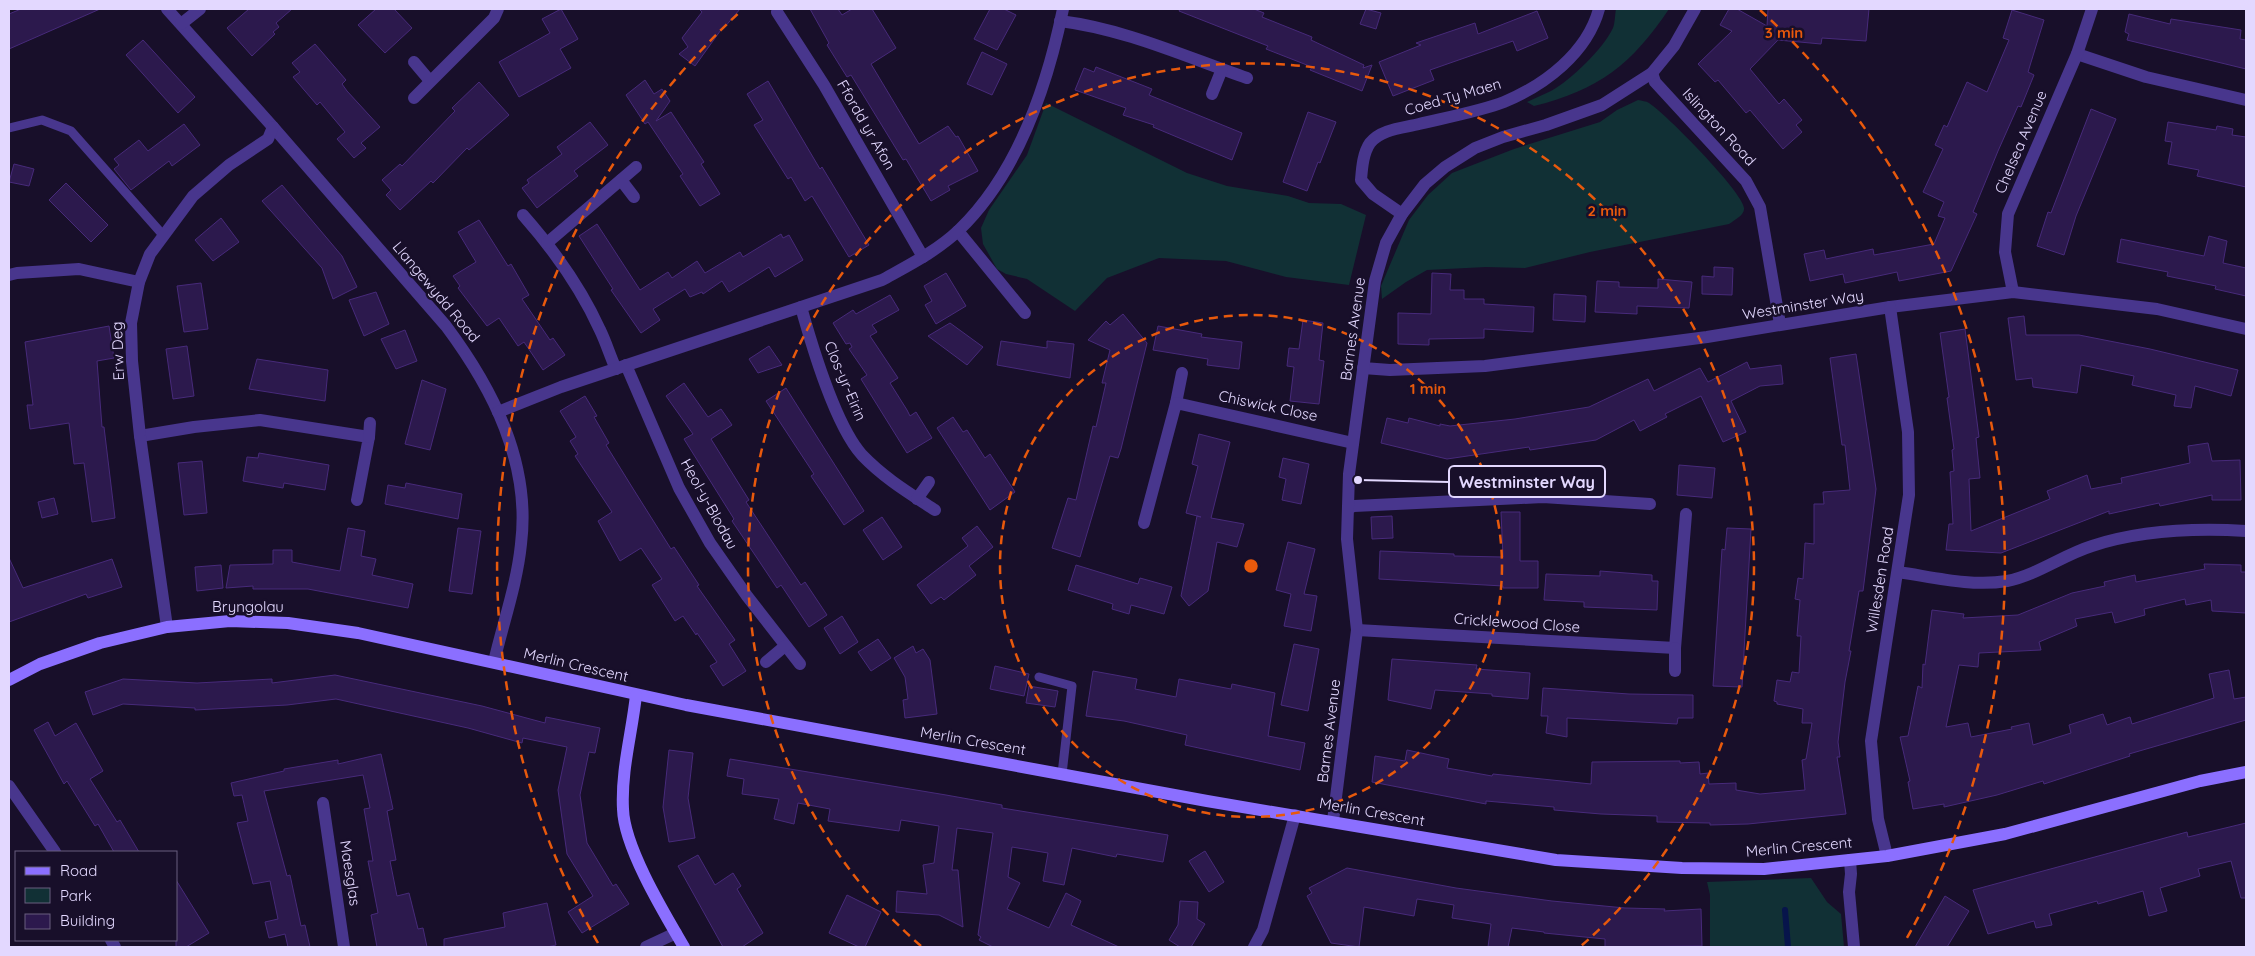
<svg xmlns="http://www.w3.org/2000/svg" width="2255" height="956" font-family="Quicksand,sans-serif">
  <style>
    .green { fill: #113035 }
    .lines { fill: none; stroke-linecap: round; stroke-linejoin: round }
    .stream { stroke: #07144b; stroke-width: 6 }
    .building { fill: #2c194d; stroke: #472a7a }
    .lane { stroke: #48368d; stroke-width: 9 }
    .street { stroke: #48368d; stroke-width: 12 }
    .secondary { stroke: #8b6fff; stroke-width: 12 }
    .ring { fill: none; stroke: #e8590c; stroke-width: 2.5; stroke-dasharray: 9 6 }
    .labels { text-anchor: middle; stroke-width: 5; stroke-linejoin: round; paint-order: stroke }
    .street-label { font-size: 15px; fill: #e3d8ff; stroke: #180f2a }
    .centre { fill: #e8590c; stroke: #180f2a; stroke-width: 2.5 }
    .ring-label { font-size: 15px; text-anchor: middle; font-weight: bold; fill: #e8590c; stroke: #180f2a; stroke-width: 5; stroke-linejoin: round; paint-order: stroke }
    .leader { fill: none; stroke: #e3d8ff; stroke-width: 2 }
    .callout-dot { fill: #e3d8ff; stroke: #180f2a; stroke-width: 2 }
    .callout { fill: #180f2a; stroke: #e3d8ff; stroke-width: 2 }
    .callout-label { font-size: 16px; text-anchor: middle; font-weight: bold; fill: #e3d8ff }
  </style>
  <rect width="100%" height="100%" fill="#180f2a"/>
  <g class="green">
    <path d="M1616,9H1669C1632,64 1599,90 1534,106L1527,102C1535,98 1543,95 1551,91C1571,80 1603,49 1613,28C1615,23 1615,14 1616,9Z"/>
    <path d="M1638,100C1642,101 1646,101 1649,103C1665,113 1743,192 1744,208C1745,215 1734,220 1729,224L1590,252L1525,268L1486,267L1427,270L1406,282L1382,299L1381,286L1409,220L1428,195L1452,173L1514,149L1600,122L1617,110Z"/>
    <polygon points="1046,103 1187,173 1227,186 1288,196 1309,203 1341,204 1366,215 1349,285 1286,277 1226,261 1159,258 1107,278 1075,311 1027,279 1006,274 997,269 983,244 981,228 989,210 1027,155"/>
    <polygon points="1811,878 1827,902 1841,914 1844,947 1710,947 1710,895 1707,882"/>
  </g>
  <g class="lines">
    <polyline class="stream" points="1785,910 1788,947"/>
  </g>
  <g class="building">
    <polygon points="21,9 100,9 9,49 9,14"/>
    <polygon points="249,9 292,9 276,23 279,27 273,32 275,34 252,56 227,28"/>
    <polygon points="376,9 394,9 412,28 385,53 358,25"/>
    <polygon points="561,9 578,39 560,49 571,68 519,97 499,62 550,33 542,19"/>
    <polygon points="699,9 740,9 724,28 723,27 695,66 679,54 688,47 682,38 702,12"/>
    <polygon points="810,9 838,9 842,15 852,9 872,9 896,48 871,64 919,144 948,126 956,137 958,136 978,171 948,186 950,190 931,201 906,159 903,160 851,75 847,77 827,45 829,43"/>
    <polygon points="990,9 1004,9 1016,15 997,50 974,39"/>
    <polygon points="1180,9 1254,9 1264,13 1262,17 1312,37 1311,40 1364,65 1363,68 1372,65 1362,91 1310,70 1312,67 1266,49 1268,46 1179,11"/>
    <polygon points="1366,9 1381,13 1376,29 1360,24"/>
    <polygon points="1729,9 1737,9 1767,26 1768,9 1869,9 1866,41 1822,38 1821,44 1778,40 1750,69 1779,104 1784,99 1802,120 1796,125 1802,132 1783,149 1750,110 1746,113 1718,80 1715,82 1698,64 1732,31 1720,25"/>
    <polygon points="2012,10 2044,20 2028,72 2034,75 2021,107 2018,106 1998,151 1973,212 1977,214 1951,271 1899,281 1897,272 1845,283 1843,274 1810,281 1804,254 1824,250 1826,259 1873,249 1874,255 1934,244 1945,218 1938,216 1944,202 1923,192 1943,149 1935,145 1944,125 1947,127 1967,82 1987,92 2009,40 2003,38"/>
    <polygon points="1537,11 1548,38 1517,51 1513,41 1430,70 1434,80 1393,96 1379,62 1421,45 1416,43 1475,23 1478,34"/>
    <polygon points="2129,14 2170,24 2171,19 2241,30 2240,39 2246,40 2246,69 2127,40 2129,34 2125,32"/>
    <polygon points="143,40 195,97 178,113 126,55"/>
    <polygon points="315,44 346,80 342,84 347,91 380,127 361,143 366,148 354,158 337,139 345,132 320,102 317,105 293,77 300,72 292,63"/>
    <polygon points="982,52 1007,64 992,95 967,84"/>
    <polygon points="1096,67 1152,89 1149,95 1242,133 1232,160 1153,127 1154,125 1123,115 1126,108 1075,90 1084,68 1094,72"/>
    <polygon points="645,80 654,94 662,89 670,101 656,121 671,112 704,162 701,164 720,194 700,206 680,176 683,174 648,122 645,124 626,95"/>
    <polygon points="768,81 820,169 822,167 869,245 849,257 812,196 805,201 791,177 788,179 754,125 763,120 747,94"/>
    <polygon points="479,82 509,115 469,150 467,148 433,183 431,181 400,210 386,195 391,190 382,180 400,164 402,166 455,111 452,108"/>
    <polygon points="2091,109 2116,119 2076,216 2064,255 2037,246 2048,212 2051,213"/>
    <polygon points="1308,112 1336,122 1320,163 1318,162 1307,191 1283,182"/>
    <polygon points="590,122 608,145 574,171 578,176 537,208 522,188 529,183 527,180 562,154 557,147"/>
    <polygon points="2168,122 2216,130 2217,126 2233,129 2232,135 2246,137 2246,187 2197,176 2199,170 2168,164 2172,142 2165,141"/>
    <polygon points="184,124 200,145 172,166 169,161 131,190 114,169 119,165 114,159 139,140 148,151"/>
    <polygon points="14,164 34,169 29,186 9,182"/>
    <polygon points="66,183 108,225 91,242 49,200"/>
    <polygon points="282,185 342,256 357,287 333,299 322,268 262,201"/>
    <polygon points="221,218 239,242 213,261 195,240"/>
    <polygon points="479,220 508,266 511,264 529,295 522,299 550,340 553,338 565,355 543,370 524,342 518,346 499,318 487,326 458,288 460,286 453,276 476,262 458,232"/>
    <polygon points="597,224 640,290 668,272 672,278 697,261 705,273 740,252 743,257 781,234 783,238 789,235 803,260 775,277 769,267 729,292 722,281 703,294 702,292 690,297 685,289 653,309 660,320 641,333 611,290 613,289 579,236"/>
    <polygon points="2209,236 2227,241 2223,263 2246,268 2246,296 2215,289 2216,286 2167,276 2168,272 2117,262 2121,239 2204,256"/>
    <polygon points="1714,267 1733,268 1732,295 1702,294 1702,276 1714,277"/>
    <polygon points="946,273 966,306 936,324 925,305 932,301 924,286"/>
    <polygon points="1432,273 1451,274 1450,290 1464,290 1464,299 1484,299 1484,304 1534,307 1533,332 1484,329 1484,338 1429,339 1429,345 1398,344 1398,313 1431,314"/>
    <polygon points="1658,279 1692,282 1689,308 1637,306 1637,314 1595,312 1597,281 1619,282 1619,287 1658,288"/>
    <polygon points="201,283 208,329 184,332 177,286"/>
    <polygon points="376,292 389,324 364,336 349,300"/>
    <polygon points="1554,294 1586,296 1585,322 1553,320"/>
    <polygon points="890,295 899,310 872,325 877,332 870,336 898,378 890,383 907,410 910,416 916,412 932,438 907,453 861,379 867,375 849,349 852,347 850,343 846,344 833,323 853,310 856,314"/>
    <polygon points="1123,314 1147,343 1121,449 1118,458 1110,456 1080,557 1052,548 1068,498 1076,500 1093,426 1096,427 1106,383 1102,383 1110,350 1088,340 1106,321 1110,325"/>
    <polygon points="2024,316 2026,335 2079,335 2150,349 2238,370 2231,396 2195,386 2191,408 2174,406 2176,395 2132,385 2134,376 2081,365 2077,393 2033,387 2032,378 2016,380 2008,318"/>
    <polygon points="1303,320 1323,323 1319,360 1324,361 1319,404 1290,401 1294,367 1287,366 1289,348 1299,349"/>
    <polygon points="950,323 983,347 967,365 928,336"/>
    <polygon points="109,326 114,358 97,361 102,427 104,427 115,518 92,522 84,463 74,464 69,423 30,429 27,405 33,405 25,342"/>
    <polygon points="1158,326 1202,334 1201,337 1242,342 1239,369 1207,365 1208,359 1153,350"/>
    <polygon points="1965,329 1979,437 1976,438 1980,478 1969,479 1971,531 2050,499 2047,491 2087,475 2091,489 2122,483 2121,478 2190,463 2188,446 2208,443 2212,461 2240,460 2241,500 2212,500 2212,495 2160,506 2159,503 2109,514 2109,511 2001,553 1946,550 1949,524 1953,524 1950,472 1954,471 1952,450 1954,449 1947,398 1949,397 1940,333"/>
    <polygon points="405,330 417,361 396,369 381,339"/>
    <polygon points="1001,341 1047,348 1047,341 1074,344 1070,378 997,365"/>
    <polygon points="187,346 194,396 173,399 166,349"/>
    <polygon points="769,346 782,365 758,373 749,359"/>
    <polygon points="1856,354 1876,489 1863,591 1859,591 1849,651 1851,651 1845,682 1838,742 1840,757 1837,757 1846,814 1748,824 1710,825 1710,823 1657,822 1657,816 1601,814 1554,810 1554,807 1486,801 1486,804 1372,782 1375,756 1405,761 1407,750 1449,759 1447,768 1492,776 1493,774 1591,784 1592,762 1680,761 1680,763 1699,762 1700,774 1708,773 1709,784 1736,783 1736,790 1760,794 1805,790 1802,760 1806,759 1812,723 1802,723 1803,709 1777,704 1777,702 1774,701 1777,680 1790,682 1792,672 1799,673 1801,636 1797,636 1800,600 1795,599 1798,578 1803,579 1805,543 1814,544 1814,504 1824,504 1823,492 1850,490 1845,445 1842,445 1830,358"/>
    <polygon points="257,359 328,370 325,401 249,389"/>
    <polygon points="1747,362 1750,369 1781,365 1783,384 1760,386 1731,401 1746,432 1723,442 1701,396 1665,414 1667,417 1640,431 1634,420 1596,440 1530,450 1529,447 1447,459 1381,443 1387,418 1408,423 1409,418 1440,426 1440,424 1450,426 1515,419 1589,407 1648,379 1654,391 1700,368 1708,382"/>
    <polygon points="422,380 446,389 430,450 405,444"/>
    <polygon points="684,383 708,417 721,409 732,425 711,439 749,500 746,502 771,540 801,585 805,582 827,615 809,627 781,585 777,588 757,558 732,521 734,519 684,439 693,434 666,396"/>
    <polygon points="786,388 864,511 844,525 811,476 814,474 766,401"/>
    <polygon points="585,396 597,416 594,417 609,443 606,445 632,487 671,549 674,547 699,585 697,586 735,640 729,644 746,671 723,686 710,666 717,662 697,633 696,635 683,616 675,621 652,585 662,579 641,548 620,561 598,521 612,512 575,456 578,454 570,441 576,437 560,411"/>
    <polygon points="953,417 963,432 967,430 985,458 990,454 1015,492 990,510 937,428"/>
    <polygon points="1199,434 1230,442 1211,518 1244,524 1237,547 1217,542 1208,591 1189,606 1181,596 1197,516 1201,517 1186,513 1198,466 1192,464"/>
    <polygon points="259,453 329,465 325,490 284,483 283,488 243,481 247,457 258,458"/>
    <polygon points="1283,458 1309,464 1301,504 1282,500 1286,479 1279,477"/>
    <polygon points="202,461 207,513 184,515 178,463"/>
    <polygon points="1679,465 1715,468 1712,498 1677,495"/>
    <polygon points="406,483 462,494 458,519 385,504 388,485 405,488"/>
    <polygon points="54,498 58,514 42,518 38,502"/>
    <polygon points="1501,512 1520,512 1520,561 1538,561 1538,588 1503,588 1503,586 1379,579 1380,551 1454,554 1454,556 1503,557"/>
    <polygon points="1392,516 1393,538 1372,539 1371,517"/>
    <polygon points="882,517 902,547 883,560 863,530"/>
    <polygon points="977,526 993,547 969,566 976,575 944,600 941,597 931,604 917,585 968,546 962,538"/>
    <polygon points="348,528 365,531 361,556 376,559 372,575 413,584 408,608 308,589 253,589 253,586 226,588 230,565 273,564 273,550 292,550 292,562 340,571"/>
    <polygon points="458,528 481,531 472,594 449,591"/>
    <polygon points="1727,528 1751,529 1742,687 1713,686 1722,549 1725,550"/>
    <polygon points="1288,542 1315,549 1304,594 1317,596 1311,631 1284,626 1291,594 1276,590"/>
    <polygon points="9,558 23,588 112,559 122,587 88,598 86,594 9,622"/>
    <polygon points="2204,564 2241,565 2241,572 2246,572 2246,613 2212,611 2211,600 2186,605 2185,599 2144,609 2145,615 2115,623 2112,612 2075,619 2077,626 2039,642 2041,650 1979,653 1978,667 1959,665 1946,727 1968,723 1971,737 2012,729 2011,727 2029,723 2033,745 2071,733 2069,725 2103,714 2107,725 2130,717 2132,724 2214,698 2209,674 2229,670 2234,699 2246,697 2246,720 2129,754 2130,756 2044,784 2043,781 1997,795 1944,807 1944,804 1913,809 1908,782 1910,781 1900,737 1908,736 1918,686 1922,688 1923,664 1925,665 1932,610 1964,614 1963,618 2018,615 2072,593 2105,586 2104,582 2135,575 2136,582 2205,569"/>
    <polygon points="221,565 223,588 197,591 195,567"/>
    <polygon points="1076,565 1138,584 1140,578 1172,587 1164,614 1131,605 1129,614 1112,609 1113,604 1068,590"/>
    <polygon points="1600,571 1652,575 1652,581 1658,581 1657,610 1584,607 1584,602 1544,600 1546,574 1600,576"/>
    <polygon points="842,616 858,642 840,654 824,628"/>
    <polygon points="878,639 891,658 871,671 858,652"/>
    <polygon points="1294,644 1319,649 1308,711 1281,705"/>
    <polygon points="913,646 916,653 923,649 930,660 937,714 905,718 903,700 908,699 905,677 894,658"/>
    <polygon points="1392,659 1477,665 1476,669 1530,673 1528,699 1492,696 1492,694 1435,690 1431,709 1388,700"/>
    <polygon points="995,666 1029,674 1024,696 990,689"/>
    <polygon points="1093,671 1137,679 1135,689 1176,697 1179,679 1231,689 1232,684 1275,693 1268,736 1305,743 1300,770 1185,745 1187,735 1124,721 1086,716"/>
    <polygon points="335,675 482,706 545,723 546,717 600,728 595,753 589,752 580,795 587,843 613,886 616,884 629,904 582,933 568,912 593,896 567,854 558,790 567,747 523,738 522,743 468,728 336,699 287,705 195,710 195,708 123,704 93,715 85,692 123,679 197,683 272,679 272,683"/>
    <polygon points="1029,686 1058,691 1055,707 1026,703"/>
    <polygon points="1543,688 1629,694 1693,695 1693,718 1678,718 1677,724 1567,718 1567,737 1546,733 1548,716 1541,716"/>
    <polygon points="48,722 55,736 76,723 103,771 90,779 117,822 120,820 139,852 114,852 98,824 95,826 67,781 64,784 34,730"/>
    <polygon points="669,750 693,753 688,798 695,838 669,842 663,807"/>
    <polygon points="381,754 393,809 387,811 396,860 390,861 397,896 409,893 418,929 423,928 427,947 377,947 371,915 378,913 368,861 373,861 364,809 370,808 363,775 264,791 287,876 290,875 301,926 305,925 310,947 288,947 285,934 269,938 265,922 278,919 270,881 253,884 237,823 248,821 242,795 234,796 231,783 284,771 284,769 338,760 338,764"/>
    <polygon points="730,759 946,795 1002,805 1002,808 1168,835 1163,862 1117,854 1116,857 1072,848 1064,885 1043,881 1048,853 1012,847 1008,877 1020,883 1007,909 1049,928 1066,893 1081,901 1071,925 1119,947 993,947 979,940 981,937 978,935 993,833 957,828 952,870 958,870 963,927 939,915 896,912 897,891 927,894 923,865 934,863 939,826 901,820 899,831 828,821 830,809 798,803 794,824 774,819 779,799 742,794 744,779 727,776"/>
    <polygon points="2246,823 2246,898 2241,898 2231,861 2198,869 2200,876 2160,888 2167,911 2149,916 2143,891 2098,904 2097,901 2049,914 2052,925 2036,928 2034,921 1988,934 1973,890 2187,832 2188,837"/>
    <polygon points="1205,851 1224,882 1209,892 1189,861"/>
    <polygon points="698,855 715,885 733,873 741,886 737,889 763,933 742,947 723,947 678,866"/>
    <polygon points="1347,868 1456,888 1552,901 1625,908 1665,909 1664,911 1701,909 1702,946 1605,947 1605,939 1544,933 1544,932 1512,928 1508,947 1488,947 1491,924 1452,918 1454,905 1417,899 1414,916 1364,907 1359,947 1331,943 1307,896 1312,893 1309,888"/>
    <polygon points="176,880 209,933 186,947 176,947"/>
    <polygon points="847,895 881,912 865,947 859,947 829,933"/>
    <polygon points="1945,896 1969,911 1947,947 1915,947"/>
    <polygon points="1180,901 1198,902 1197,919 1205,924 1191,947 1180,947 1169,940 1178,925"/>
    <polygon points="547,903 556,945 547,947 444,947 444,939 505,927 503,913"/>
  </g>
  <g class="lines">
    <g class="lane">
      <polyline points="9,128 42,120 71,131 163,235"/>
      <polyline points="1039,677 1072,686 1062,774"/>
    </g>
    <g class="street">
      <path d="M167,9L273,127L446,326C493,389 531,463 521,544C517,584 503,623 494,662"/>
      <polyline points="777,12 824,85 923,257"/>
      <path d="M1060,21C1125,29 1186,57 1247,78"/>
      <polyline points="181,24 200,9"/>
      <polyline points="2077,54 2146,77 2246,100"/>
      <polyline points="414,62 430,81"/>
      <polyline points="1652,73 1655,82 1746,181 1760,207 1780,324"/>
      <polyline points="1212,94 1222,69"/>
      <polyline points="414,98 494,18 498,9"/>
      <polyline points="621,180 634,197"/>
      <path d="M1402,214L1373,194L1361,180C1362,168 1363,153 1370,143C1381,129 1403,128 1419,124C1444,118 1481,111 1504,102C1545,85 1587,53 1599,9"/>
      <path d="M523,215C553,249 581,288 600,330C606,342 610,356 616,369"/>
      <polyline points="958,231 1025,313"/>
      <polyline points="547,243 636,167"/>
      <polyline points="9,275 17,273 79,269 139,282"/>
      <polyline points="2013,292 2005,252 2008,214 2077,54 2092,9"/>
      <path d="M801,307C812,346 835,425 862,455C884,478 909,493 935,510"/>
      <polyline points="626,365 679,488 710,543 747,596 800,664"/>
      <polyline points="1363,368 1390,370 1485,366 1707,337 1890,307 2013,292 2157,309 2246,329"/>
      <polyline points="1176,403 1182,373"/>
      <path d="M498,412L561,387L882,280C909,265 937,251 959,230C1018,173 1047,87 1063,9"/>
      <polyline points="140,436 194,427 260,420 369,437 357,500"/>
      <polyline points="369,437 370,423"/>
      <polyline points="917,499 929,482"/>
      <polyline points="1349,508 1354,506 1543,497 1650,504"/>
      <polyline points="1144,523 1176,403 1353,443"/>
      <path d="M1898,572C1933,577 1971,587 2007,581C2037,575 2063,555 2092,546C2141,530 2195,528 2246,531"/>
      <polyline points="167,627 140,436 132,361 131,323 139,282 150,254 193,196 229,165 268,139 273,127"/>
      <polyline points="1357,630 1675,648 1686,514"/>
      <polyline points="1675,648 1675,671"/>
      <polyline points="766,662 785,646"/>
      <polyline points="9,786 55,852"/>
      <polyline points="323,803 344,947"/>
      <polyline points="1333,821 1357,630 1347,539 1349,474 1375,281 1386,243 1402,214 1425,184 1445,167 1475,148 1503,137 1546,125 1602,105 1652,73 1674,46 1695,9"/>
      <polyline points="1887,856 1878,819 1871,741 1909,495 1908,432 1890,307"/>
      <polyline points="1850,860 1851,874 1849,892 1854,947"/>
      <polyline points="111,940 115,947"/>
      <polyline points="646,947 676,933"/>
      <polyline points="1254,947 1263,930 1295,815"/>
    </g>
    <g class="secondary">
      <polyline points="9,680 40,664 100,643 167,627 230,621 288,623 358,633 686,705 1207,801 1556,860 1682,868 1764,869 1887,856 2005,834 2200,781 2246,772"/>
      <path d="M636,695C632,733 621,770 623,809C624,847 664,913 684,947"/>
    </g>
  </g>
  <g class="ring">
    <circle cx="1251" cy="566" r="251"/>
    <path d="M921 946A503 503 0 1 1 1581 946"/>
    <path d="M598 943A754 754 0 0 1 742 10M1760 10A754 754 0 0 1 1904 943"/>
  </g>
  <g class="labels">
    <g class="street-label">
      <text transform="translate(1453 97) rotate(-16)" y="5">Coed Ty Maen</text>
      <text transform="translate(866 125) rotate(60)" y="5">Ffordd yr Afon</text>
      <text transform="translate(1719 127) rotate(47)" y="5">Islington Road</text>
      <text transform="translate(2021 142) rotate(-67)" y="5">Chelsea Avenue</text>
      <text transform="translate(436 292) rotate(50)" y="5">Llangewydd Road</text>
      <text transform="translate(1803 305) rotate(-9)" y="5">Westminster Way</text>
      <text transform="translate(1353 329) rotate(-82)" y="5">Barnes Avenue</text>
      <text transform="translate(118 351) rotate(-92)" y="5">Erw Deg</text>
      <text transform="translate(845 381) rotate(67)" y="5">Clos-yr-Eirin</text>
      <text transform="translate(1268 406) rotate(12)" y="5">Chiswick Close</text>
      <text transform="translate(709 504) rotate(61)" y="5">Heol-y-Blodau</text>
      <text transform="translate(1880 580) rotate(-81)" y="5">Willesden Road</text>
      <text x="248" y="612">Bryngolau</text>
      <text transform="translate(1517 623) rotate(4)" y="5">Cricklewood Close</text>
      <text transform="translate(576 665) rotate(13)" y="5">Merlin Crescent</text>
      <text transform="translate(1329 731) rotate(-83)" y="5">Barnes Avenue</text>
      <text transform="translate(973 741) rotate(10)" y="5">Merlin Crescent</text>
      <text transform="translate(1372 812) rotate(10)" y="5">Merlin Crescent</text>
      <text transform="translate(1799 847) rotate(-5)" y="5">Merlin Crescent</text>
      <text transform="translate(350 873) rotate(81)" y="5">Maesglas</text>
    </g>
  </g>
  <circle cx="1251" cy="566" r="8" class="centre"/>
  <g class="ring-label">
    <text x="1784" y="38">3 min</text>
    <text x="1607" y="216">2 min</text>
    <text x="1428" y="394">1 min</text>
  </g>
  <path class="leader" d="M1358 480L1449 482"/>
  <circle class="callout-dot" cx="1358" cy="480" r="5"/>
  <rect class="callout" x="1449" y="466" width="156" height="31" rx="5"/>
  <g class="callout-label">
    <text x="1527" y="488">Westminster Way</text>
  </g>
  <rect width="2255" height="956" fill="none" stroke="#e3d8ff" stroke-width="20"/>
  <rect x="15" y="851" width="162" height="90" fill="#180f2a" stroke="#695f7f"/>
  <rect x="25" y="867" width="25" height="8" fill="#8b6fff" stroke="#695f7f"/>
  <text x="60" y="876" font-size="15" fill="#e3d8ff">Road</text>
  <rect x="25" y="888" width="25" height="15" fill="#113035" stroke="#695f7f"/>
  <text x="60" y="901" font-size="15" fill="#e3d8ff">Park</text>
  <rect x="25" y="914" width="25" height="15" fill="#2c194d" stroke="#695f7f"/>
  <text x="60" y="926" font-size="15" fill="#e3d8ff">Building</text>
</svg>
